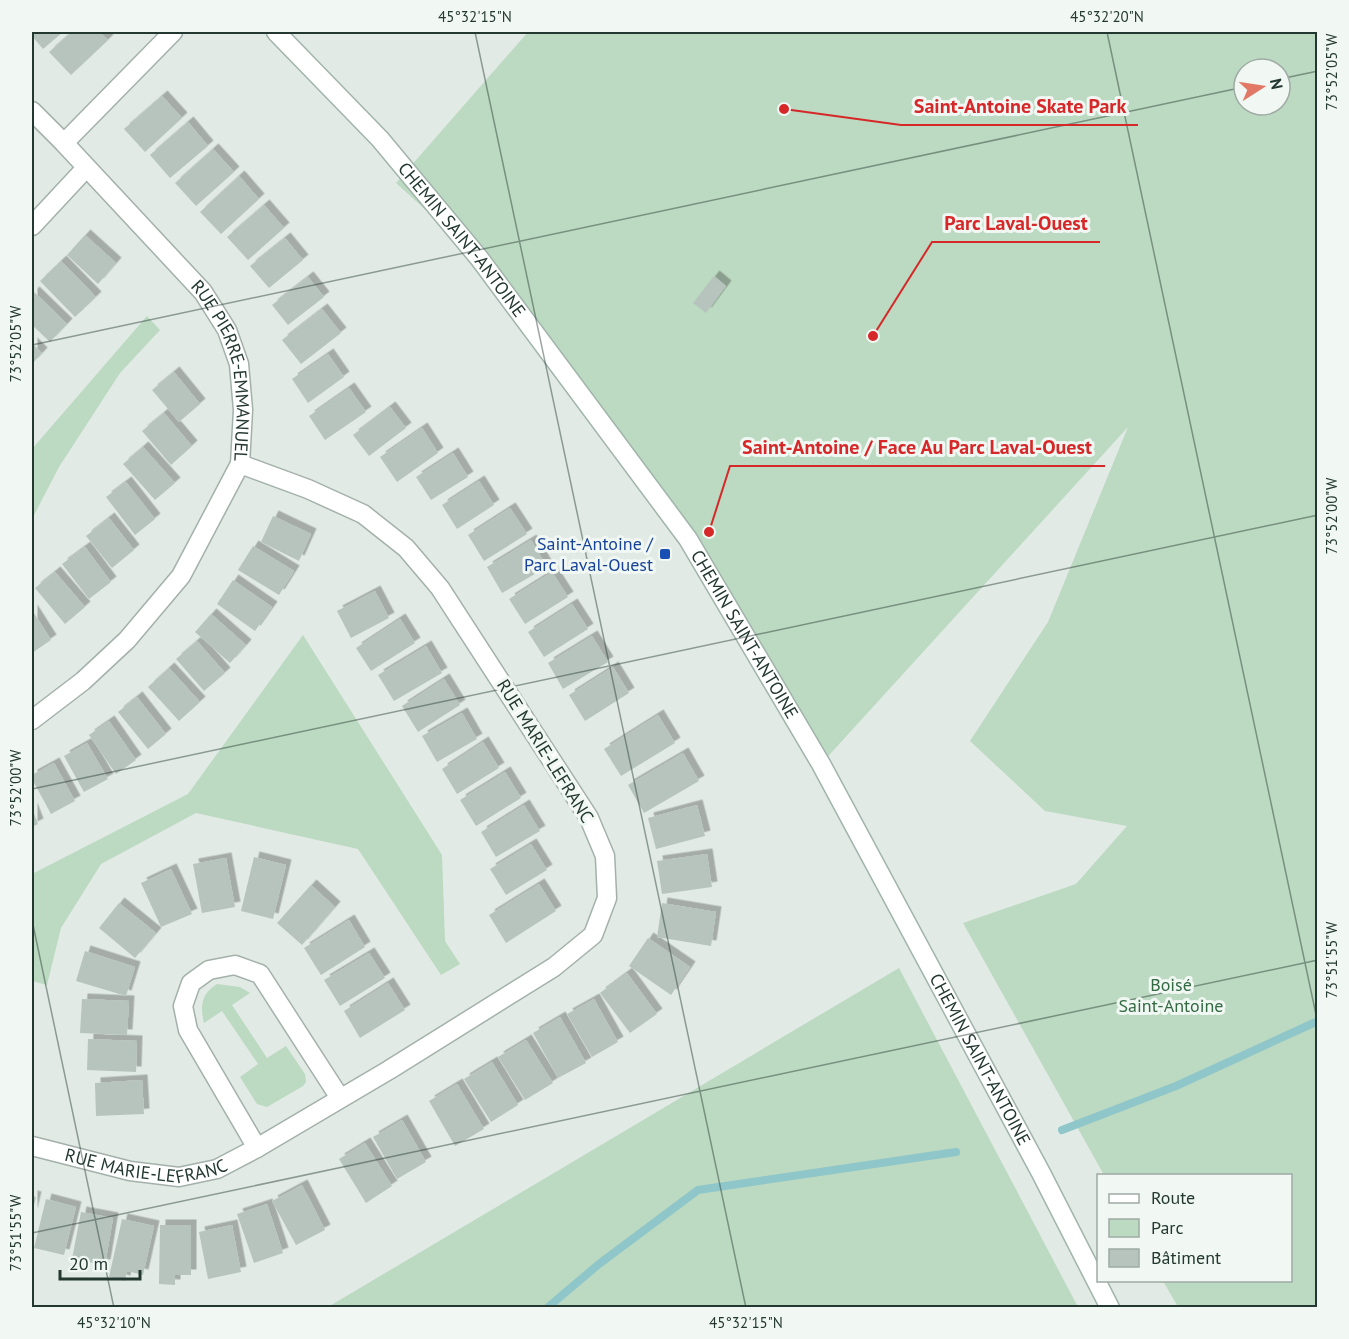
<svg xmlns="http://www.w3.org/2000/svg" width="1349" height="1339" font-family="'PT Sans',sans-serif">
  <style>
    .green { fill: #bcd9c1; fill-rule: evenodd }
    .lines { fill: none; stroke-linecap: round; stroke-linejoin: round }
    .stream { stroke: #8fc6c9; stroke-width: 8 }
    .building { fill: #b7c4be; filter: url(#shadow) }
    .street-casing { stroke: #a4b1ab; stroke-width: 21 }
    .secondary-casing { stroke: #a1b4ab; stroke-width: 21 }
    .street { stroke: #fff; stroke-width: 18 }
    .secondary { stroke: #fff; stroke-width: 18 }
    .ticks { fill: none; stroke: #233831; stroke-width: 1.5; stroke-opacity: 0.45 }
    .transit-dot { fill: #1a4fb4; stroke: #f1f7f3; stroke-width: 2 }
    .labels { text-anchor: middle; stroke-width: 6; stroke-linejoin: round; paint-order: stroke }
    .street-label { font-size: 18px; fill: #233831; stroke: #f1f7f3 }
    .transit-label { font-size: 18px; fill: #164399; stroke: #f1f7f3; text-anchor: end }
    .park-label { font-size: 18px; fill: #326a42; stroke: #f1f7f3 }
    .leader { fill: none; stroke: #d62828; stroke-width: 2 }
    .callout-dot { fill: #d62828; stroke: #f1f7f3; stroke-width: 2 }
    .callout-label { font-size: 20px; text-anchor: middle; font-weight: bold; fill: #d62828; stroke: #f1f7f3; stroke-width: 6; stroke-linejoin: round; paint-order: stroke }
    .neatline { fill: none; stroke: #233831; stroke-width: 2 }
    .ticks-label { font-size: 15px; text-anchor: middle; fill: #233831 }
  </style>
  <defs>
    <filter id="shadow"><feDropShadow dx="5.5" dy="-5.5" stdDeviation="0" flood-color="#0004"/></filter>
  </defs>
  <rect width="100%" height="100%" fill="#e1eae5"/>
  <g class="green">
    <path d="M528,32H1317V1307H1178L1163,1281L1290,1280V1176L1104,1175L963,923L1076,884L1127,826L1045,811L970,741L1048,622L1128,427L821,764L688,539L479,258L396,183ZM1244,69H1280V105H1244Z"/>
    <polygon points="147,316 160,330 120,373 59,467 32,519 32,449"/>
    <polygon points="303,635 442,855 445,941 460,964 441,975 358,849 196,813 101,864 61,928 47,985 32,981 32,874 188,794"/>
    <polygon points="899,968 1078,1307 328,1307"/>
    <path d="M217,984L240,987L250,993L232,1005L267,1058L286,1046L305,1074L306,1082L303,1086L267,1107L257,1104L240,1077L258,1064L222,1011L204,1023C200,1006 201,994 217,984Z"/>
  </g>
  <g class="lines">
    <g class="stream">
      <polyline points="1062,1130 1176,1086 1318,1021"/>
      <polyline points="547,1308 599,1264 698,1190 956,1152"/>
    </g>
  </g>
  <g class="building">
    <polygon points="32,32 63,32 43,49 32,36"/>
    <polygon points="72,32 100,32 108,40 71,75 49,52"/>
    <polygon points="162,96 182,118 145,152 124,129"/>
    <polygon points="188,122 208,146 170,178 150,155"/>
    <polygon points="213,149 234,172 196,206 175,183"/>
    <polygon points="239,176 259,199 221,234 200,212"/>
    <polygon points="264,205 284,228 248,260 227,237"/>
    <polygon points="85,235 116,263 98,284 67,255"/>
    <polygon points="285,238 303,260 269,288 250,266"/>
    <polygon points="61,261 96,297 75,317 40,281"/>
    <polygon points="714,276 726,286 706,313 693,303"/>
    <polygon points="308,277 324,297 288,325 272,305"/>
    <polygon points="34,292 67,324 50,342 32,325 32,294"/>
    <polygon points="322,309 341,333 301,364 282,340"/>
    <polygon points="32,343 42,353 32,364"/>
    <polygon points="328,354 344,377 308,403 292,379"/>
    <polygon points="174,372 200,404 179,422 152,390"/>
    <polygon points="349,388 366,412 325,440 309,416"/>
    <polygon points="390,407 406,428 369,456 353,435"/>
    <polygon points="164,413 192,446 171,465 142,431"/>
    <polygon points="422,428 438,453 397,482 380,457"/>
    <polygon points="143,447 175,483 155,500 123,464"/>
    <polygon points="453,453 468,477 431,500 416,477"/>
    <polygon points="479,481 494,505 457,529 442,505"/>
    <polygon points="126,482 155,519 135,535 106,497"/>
    <polygon points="510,508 527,534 484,561 468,535"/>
    <polygon points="273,516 311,534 299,561 261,542"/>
    <polygon points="109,518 134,550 112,568 86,536"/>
    <polygon points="531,540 547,567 502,593 487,567"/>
    <polygon points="253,546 294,571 279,595 238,570"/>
    <polygon points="85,547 111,582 89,599 62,564"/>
    <polygon points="55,572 85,607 65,624 35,588"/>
    <polygon points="552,572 568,597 525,624 509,599"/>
    <polygon points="233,580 272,607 255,631 217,604"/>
    <polygon points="375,591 389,618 351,638 337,611"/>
    <polygon points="572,604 588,629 544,657 528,632"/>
    <polygon points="32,610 51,640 32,653"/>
    <polygon points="211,614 246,645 230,663 195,632"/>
    <polygon points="400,619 415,643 371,671 356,648"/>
    <polygon points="592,636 608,662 563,689 548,663"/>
    <polygon points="197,641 225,673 204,691 176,659"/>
    <polygon points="426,646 442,673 394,701 378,675"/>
    <polygon points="613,667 629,693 585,721 569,695"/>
    <polygon points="169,668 200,702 179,721 148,687"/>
    <polygon points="444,679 460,705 418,732 402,706"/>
    <polygon points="137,697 166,734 148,749 118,712"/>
    <polygon points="462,713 477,739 437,762 422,736"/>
    <polygon points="658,715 675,743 621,776 604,749"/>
    <polygon points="109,721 136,760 116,774 89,735"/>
    <polygon points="483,742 499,768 457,794 442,769"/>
    <polygon points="87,743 108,779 84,792 64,756"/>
    <polygon points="683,753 699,781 644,813 628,785"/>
    <polygon points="54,763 75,801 51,814 32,779 32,775"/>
    <polygon points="505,772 521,798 476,826 460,800"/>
    <polygon points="524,805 540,831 496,857 481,832"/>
    <polygon points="697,805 705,836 656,849 648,818"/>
    <polygon points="32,808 38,824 32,827"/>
    <polygon points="531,844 547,870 506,895 490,869"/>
    <polygon points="707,854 712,887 662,894 657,861"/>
    <polygon points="254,857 286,865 273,919 241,911"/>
    <polygon points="226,858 235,907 202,913 193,864"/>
    <polygon points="171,869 192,914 161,927 141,883"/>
    <polygon points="539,884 556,911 506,943 489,915"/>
    <polygon points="311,885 335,907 302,945 277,923"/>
    <polygon points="119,903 156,933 135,958 99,928"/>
    <polygon points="662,903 716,912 711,946 657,937"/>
    <polygon points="349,920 365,947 321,975 304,948"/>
    <polygon points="648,938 690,967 671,995 629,966"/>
    <polygon points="85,951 135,967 126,996 76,981"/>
    <polygon points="369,953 385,978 340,1006 324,980"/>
    <polygon points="627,973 657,1014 630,1033 600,993"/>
    <polygon points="388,983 405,1010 360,1038 344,1011"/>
    <polygon points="82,999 129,1001 127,1035 80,1033"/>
    <polygon points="594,999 618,1042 592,1057 567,1014"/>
    <polygon points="560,1017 586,1063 558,1078 533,1033"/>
    <polygon points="88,1039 137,1041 136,1072 87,1070"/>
    <polygon points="526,1040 553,1083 525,1100 498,1057"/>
    <polygon points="492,1062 518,1105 491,1122 464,1079"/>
    <polygon points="142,1080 144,1114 96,1116 95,1083"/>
    <polygon points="457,1084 484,1129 455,1146 429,1101"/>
    <polygon points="402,1120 426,1162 397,1179 373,1137"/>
    <polygon points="365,1143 392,1186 366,1203 339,1159"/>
    <polygon points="302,1185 325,1230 296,1245 272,1201"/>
    <polygon points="32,1196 36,1197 32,1214"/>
    <polygon points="46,1199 76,1207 64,1255 34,1248"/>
    <polygon points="267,1204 283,1253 254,1263 237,1214"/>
    <polygon points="81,1212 113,1218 105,1265 72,1259"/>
    <polygon points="122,1219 154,1226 143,1275 127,1271 125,1281 109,1277"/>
    <polygon points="160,1225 191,1225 191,1275 175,1275 175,1285 159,1284"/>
    <polygon points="232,1225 241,1272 208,1279 199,1232"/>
  </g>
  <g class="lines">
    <g class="street-casing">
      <g id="street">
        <path id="s1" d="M32,111L64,143L203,292L227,330L239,364L243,410L240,464L181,576L127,640L83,681L32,720"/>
        <polyline points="64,143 173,32"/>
        <polyline points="32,226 86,168"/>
        <path id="s2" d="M32,1146L130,1171L179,1177L217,1169L257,1148L389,1070L554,967L593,935L607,898L605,856L589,818L440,588L406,548L363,514L308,489L240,464"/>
        <polyline points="257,1148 188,1030 183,1006 191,983 209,970 235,965 260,974 340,1098"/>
      </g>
    </g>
    <g class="secondary-casing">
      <g id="secondary">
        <path id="s3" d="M276,32L380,139L479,258L688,539L821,764L1041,1173L1110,1308"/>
      </g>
    </g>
    <use href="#street" class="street"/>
    <use href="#secondary" class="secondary"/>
  </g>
  <path class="ticks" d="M475,32L746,1308M1107,32L1318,1024M1280,79L1318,71M32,345L1244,87M32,789L1318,515M32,920L114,1308M32,1233L1318,960"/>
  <rect class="transit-dot" x="659" y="548" width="12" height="12" rx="3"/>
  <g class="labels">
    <g class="street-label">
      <text dy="6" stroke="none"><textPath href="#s3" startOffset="279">CHEMIN SAINT-ANTOINE</textPath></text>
      <text dy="6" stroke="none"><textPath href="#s1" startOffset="332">RUE PIERRE-EMMANUEL</textPath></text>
      <text dy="6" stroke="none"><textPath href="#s3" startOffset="765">CHEMIN SAINT-ANTOINE</textPath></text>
      <text transform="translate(545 751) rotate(58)" y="6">RUE MARIE-LEFRANC</text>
      <text dy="6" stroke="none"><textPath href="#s3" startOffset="1251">CHEMIN SAINT-ANTOINE</textPath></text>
      <text dy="6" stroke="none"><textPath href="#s2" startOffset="117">RUE MARIE-LEFRANC</textPath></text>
    </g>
    <g class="transit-label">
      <text x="653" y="550">Saint-Antoine /<tspan x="653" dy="21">Parc Laval-Ouest</tspan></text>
    </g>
    <g class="park-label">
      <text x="1171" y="991">Boisé<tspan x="1171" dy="21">Saint-Antoine</tspan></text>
    </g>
  </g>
  <path class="leader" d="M784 109L901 125H1138M873 336L932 242H1100M709 532L730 466H1105"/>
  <g class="callout-dot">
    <circle cx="784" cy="109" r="6"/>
    <circle cx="873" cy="336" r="6"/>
    <circle cx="709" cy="532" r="6"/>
  </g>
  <g class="callout-label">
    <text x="1020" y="113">Saint-Antoine Skate Park</text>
    <text x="1016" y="230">Parc Laval-Ouest</text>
    <text x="917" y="454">Saint-Antoine / Face Au Parc Laval-Ouest</text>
  </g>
  <rect width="1349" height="1339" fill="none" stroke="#f1f7f3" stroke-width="66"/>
  <rect x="1097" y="1174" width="195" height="108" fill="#f1f7f3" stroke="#9faba5" stroke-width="1.5"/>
  <rect x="1109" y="1194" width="30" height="9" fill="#ffffff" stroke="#9faba5" stroke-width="1.5"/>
  <text x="1151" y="1204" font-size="18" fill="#233831">Route</text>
  <rect x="1109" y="1219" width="30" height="18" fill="#bcd9c1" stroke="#9faba5" stroke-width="1.5"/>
  <text x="1151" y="1234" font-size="18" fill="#233831">Parc</text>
  <rect x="1109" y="1249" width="30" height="18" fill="#b7c4be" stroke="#9faba5" stroke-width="1.5"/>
  <text x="1151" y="1264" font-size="18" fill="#233831">Bâtiment</text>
  <g transform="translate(1262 87) rotate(78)"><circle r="28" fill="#f1f7f3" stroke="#9faba5" stroke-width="1.5"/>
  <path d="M0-4.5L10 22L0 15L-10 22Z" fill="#e27967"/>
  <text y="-9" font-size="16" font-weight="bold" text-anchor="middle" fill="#233831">N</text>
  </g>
  <path d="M60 1270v9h80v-9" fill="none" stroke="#233831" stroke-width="3"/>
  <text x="69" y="1270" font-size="18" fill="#233831" stroke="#f1f7f3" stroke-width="4.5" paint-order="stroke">20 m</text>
  <rect x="33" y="33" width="1283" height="1273" class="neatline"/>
  <g class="ticks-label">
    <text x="475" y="22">45°32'15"N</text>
    <text x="1107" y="22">45°32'20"N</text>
    <text transform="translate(1332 72) rotate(-90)" y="5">73°52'05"W</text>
    <text transform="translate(16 344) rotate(-90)" y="5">73°52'05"W</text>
    <text transform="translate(1332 516) rotate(-90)" y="5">73°52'00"W</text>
    <text transform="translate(16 788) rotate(-90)" y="5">73°52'00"W</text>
    <text transform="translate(1332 960) rotate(-90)" y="5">73°51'55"W</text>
    <text transform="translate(16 1233) rotate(-90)" y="5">73°51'55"W</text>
    <text x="114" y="1328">45°32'10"N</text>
    <text x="746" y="1328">45°32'15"N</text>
  </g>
</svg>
